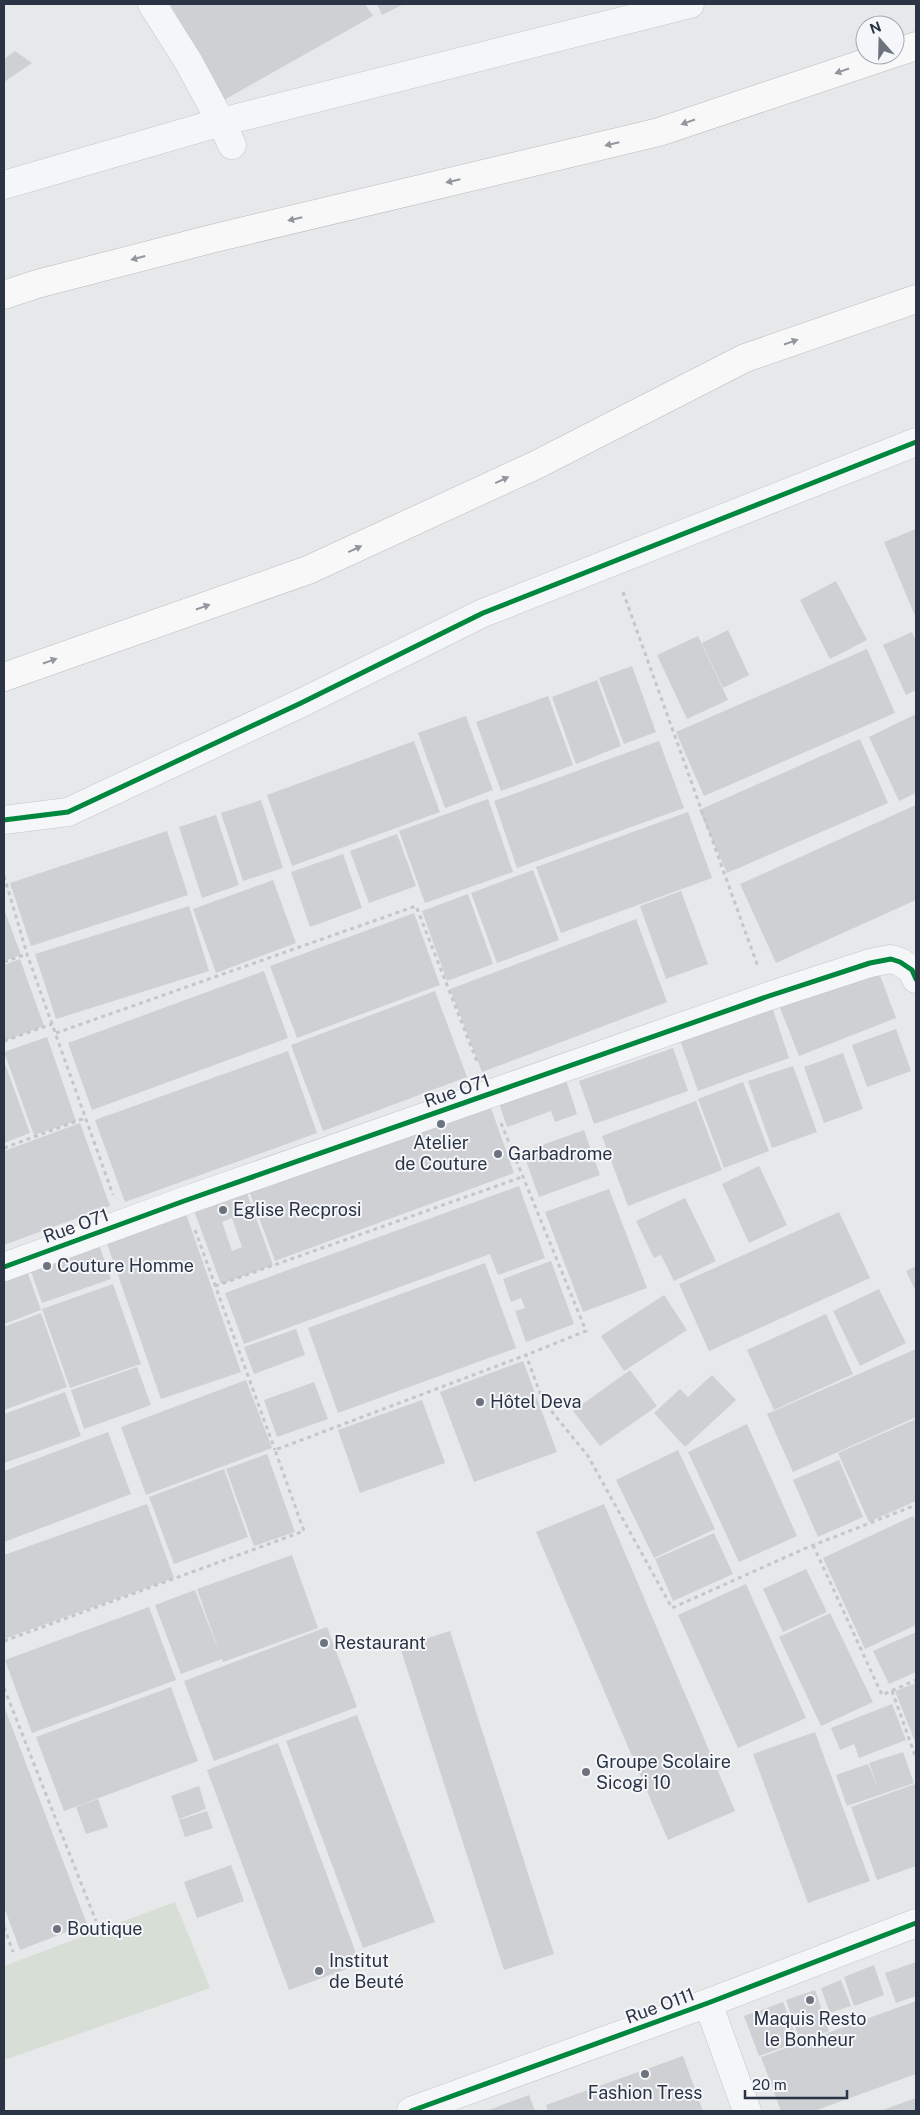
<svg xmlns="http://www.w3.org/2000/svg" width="920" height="2115" font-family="'Public Sans',sans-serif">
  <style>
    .green { fill: #d6ded6 }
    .building { fill: #ced0d3; fill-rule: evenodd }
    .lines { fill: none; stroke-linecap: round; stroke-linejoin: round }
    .minor-casing { stroke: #c4c6c8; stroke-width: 29 }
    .highway-casing { stroke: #b8bbbf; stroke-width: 29 }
    .path { stroke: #c5c6ca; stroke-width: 3; stroke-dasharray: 4 4; stroke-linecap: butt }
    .minor { stroke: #f5f6f7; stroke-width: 28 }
    .highway { stroke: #f8f8f8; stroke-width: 28 }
    .cycleway-casing { stroke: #f4f6f9; stroke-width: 8 }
    .cycleway { stroke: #00873e; stroke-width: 5 }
    .oneway { fill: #92969e }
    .poi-dot { fill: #6c737f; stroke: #f4f6f9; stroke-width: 2 }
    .labels { text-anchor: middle; stroke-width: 4; stroke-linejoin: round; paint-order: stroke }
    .street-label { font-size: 18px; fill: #2b3445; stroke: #f4f6f9 }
    .poi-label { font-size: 18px; fill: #2b3445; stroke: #f4f6f9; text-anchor: start }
  </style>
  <rect width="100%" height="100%" fill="#e6e8ea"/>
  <polygon class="green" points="175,1902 210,1988 4,2060 4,1966"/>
  <g class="building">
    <polygon points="170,4 365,4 373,16 224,100"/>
    <polygon points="377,4 404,4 382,15"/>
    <polygon points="15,51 32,63 4,82 4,59"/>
    <polygon points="916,529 916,618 884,542"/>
    <polygon points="836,581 867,640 830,659 800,600"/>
    <polygon points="728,630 749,675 723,688 702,643"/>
    <polygon points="912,632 916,641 916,690 906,695 883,645"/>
    <polygon points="698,636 728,700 687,719 657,655"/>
    <polygon points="867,649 895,713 704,796 676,732"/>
    <polygon points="632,666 656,732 624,744 599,678"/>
    <polygon points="597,680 621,746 576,764 552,697"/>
    <polygon points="548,696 573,765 501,791 476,722"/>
    <polygon points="916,714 916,793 899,801 869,737"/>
    <polygon points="466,716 493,790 445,808 418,733"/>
    <polygon points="860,739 888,803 727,873 699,810"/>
    <polygon points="414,741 440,812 292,866 267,795"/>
    <polygon points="659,741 684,808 517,868 494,801"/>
    <polygon points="488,799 513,872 425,903 399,831"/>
    <polygon points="261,800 283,868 243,881 221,813"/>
    <polygon points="916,805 916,900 776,963 740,884"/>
    <polygon points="688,812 712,878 561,933 536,867"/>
    <polygon points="216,815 239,885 202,898 179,827"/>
    <polygon points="167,831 188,895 31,946 10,883"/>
    <polygon points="397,834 416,886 369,903 350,851"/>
    <polygon points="343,854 362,908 310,927 291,872"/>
    <polygon points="533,870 559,940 497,963 471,893"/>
    <polygon points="273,880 296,943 216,973 193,909"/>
    <polygon points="681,891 708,964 666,979 640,906"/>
    <polygon points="468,894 493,964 447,981 422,911"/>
    <polygon points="189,906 209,971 56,1019 35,954"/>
    <polygon points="4,909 21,955 4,961"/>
    <polygon points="414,913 440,985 297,1038 270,966"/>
    <polygon points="636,919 667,1002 482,1072 450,989"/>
    <polygon points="20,959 44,1026 4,1041 4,965"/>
    <polygon points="878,970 896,1018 799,1056 780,1008"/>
    <polygon points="264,971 288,1038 92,1110 68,1043"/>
    <polygon points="435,991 467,1077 323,1131 291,1045"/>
    <polygon points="772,1007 789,1058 698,1091 680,1040"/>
    <polygon points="896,1029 911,1071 867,1087 852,1045"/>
    <polygon points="47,1037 76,1121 34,1135 4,1052"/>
    <polygon points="673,1048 688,1091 594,1124 579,1081"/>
    <polygon points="288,1051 317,1133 125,1202 95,1120"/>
    <polygon points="843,1053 863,1109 824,1123 804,1067"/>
    <polygon points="4,1061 30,1133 4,1143"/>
    <polygon points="793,1066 817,1132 772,1148 748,1081"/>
    <polygon points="563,1071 577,1114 555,1122 551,1111 507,1127 496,1094"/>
    <polygon points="743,1082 769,1151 724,1168 698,1099"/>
    <polygon points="487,1097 514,1173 275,1261 247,1185"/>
    <polygon points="696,1101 722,1170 628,1206 602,1136"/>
    <polygon points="80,1123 110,1206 4,1245 4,1151"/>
    <polygon points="584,1130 600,1175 539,1197 523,1152"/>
    <polygon points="759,1166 787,1225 749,1243 722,1184"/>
    <path d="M244,1185L273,1265L221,1284L192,1205ZM232,1218L242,1247L232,1251L222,1222Z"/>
    <polygon points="519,1186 545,1258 498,1275 490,1254 244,1344 225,1293"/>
    <polygon points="609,1189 647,1288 583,1312 545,1212"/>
    <polygon points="685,1198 716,1261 674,1281 661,1255 654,1258 636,1221"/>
    <polygon points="184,1208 241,1372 161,1399 104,1235"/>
    <polygon points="839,1212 870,1278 709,1351 679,1284"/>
    <polygon points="97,1239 111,1279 42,1303 28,1263"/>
    <polygon points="551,1261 574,1324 526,1342 515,1311 525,1308 521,1298 511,1302 503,1279"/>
    <polygon points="485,1263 516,1348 338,1413 308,1328"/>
    <polygon points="916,1266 916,1292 906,1271"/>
    <polygon points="27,1271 41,1310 4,1324 4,1279"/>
    <polygon points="113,1284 141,1364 70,1388 42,1309"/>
    <polygon points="879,1289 906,1343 860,1366 833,1311"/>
    <polygon points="664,1295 687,1330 624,1371 601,1336"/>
    <polygon points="41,1313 67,1387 4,1410 4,1327"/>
    <polygon points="826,1314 853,1374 774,1410 747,1350"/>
    <polygon points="296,1329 305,1355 254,1374 244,1347"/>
    <polygon points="916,1349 916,1417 793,1472 767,1414"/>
    <polygon points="523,1361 557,1452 474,1482 440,1392"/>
    <polygon points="137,1367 151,1405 84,1429 71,1390"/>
    <polygon points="630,1370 657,1406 600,1446 573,1411"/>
    <polygon points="712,1375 736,1400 685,1447 654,1413 680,1389 688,1397"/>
    <polygon points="246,1380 272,1448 146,1495 121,1427"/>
    <polygon points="314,1382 328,1419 277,1437 264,1400"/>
    <polygon points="65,1392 81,1436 4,1463 4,1414"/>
    <polygon points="422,1400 445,1463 360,1493 338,1430"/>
    <polygon points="916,1419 916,1501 869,1522 838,1453"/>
    <polygon points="747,1424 797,1536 739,1562 688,1452"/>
    <polygon points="108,1432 131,1494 4,1542 4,1471"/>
    <polygon points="678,1450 715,1529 654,1558 616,1480"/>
    <polygon points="267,1454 295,1532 254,1546 226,1469"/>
    <polygon points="839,1460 863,1517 818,1537 793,1480"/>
    <polygon points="224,1469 248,1537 174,1564 149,1497"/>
    <polygon points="147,1504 174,1578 4,1639 4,1555"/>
    <polygon points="604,1504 735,1811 668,1840 536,1532"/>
    <polygon points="913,1516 916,1522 916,1625 865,1649 823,1558"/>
    <polygon points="714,1533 733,1574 673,1601 655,1559"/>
    <polygon points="292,1555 318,1628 223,1662 222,1659 181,1674 155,1605 195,1590 220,1654 197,1589"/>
    <polygon points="806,1569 827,1612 783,1632 763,1589"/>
    <polygon points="746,1584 806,1718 738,1748 678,1615"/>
    <polygon points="149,1607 176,1680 32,1733 5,1660"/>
    <polygon points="830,1613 873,1702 821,1726 779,1637"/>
    <polygon points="327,1627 357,1707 214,1761 184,1681"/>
    <polygon points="450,1631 554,1954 504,1970 400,1647"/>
    <polygon points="916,1632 916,1672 889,1684 873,1651"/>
    <polygon points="916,1683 916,1744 895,1691"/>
    <polygon points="171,1687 198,1761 64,1811 36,1737"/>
    <polygon points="892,1704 906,1740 859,1758 854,1744 840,1750 831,1728"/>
    <polygon points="4,1706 87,1924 20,1950 4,1907"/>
    <polygon points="357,1715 435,1922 363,1948 286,1741"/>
    <polygon points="815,1732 870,1881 808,1903 753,1754"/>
    <polygon points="278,1743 360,1964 289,1990 207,1770"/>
    <polygon points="903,1752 914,1783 847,1806 836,1775 868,1764 879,1790 869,1763"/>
    <polygon points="915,1784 916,1866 877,1880 851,1807"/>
    <polygon points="199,1786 206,1809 179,1819 171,1796"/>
    <polygon points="98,1799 108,1827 86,1834 76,1807"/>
    <polygon points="207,1811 213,1828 185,1837 179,1820"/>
    <polygon points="231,1865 244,1901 197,1918 184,1882"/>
    <polygon points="916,1962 916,1996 896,2003 885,1973"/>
    <polygon points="874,1965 884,1995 854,2006 844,1977"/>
    <polygon points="841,1980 851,2006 830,2013 821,1988"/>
    <polygon points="815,1990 829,2031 800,2041 786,2000"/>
    <polygon points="916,2001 916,2074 814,2111 781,2111 761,2057"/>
    <polygon points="783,2002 798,2042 759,2056 744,2016"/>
    <polygon points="683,2056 703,2111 548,2111 546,2105"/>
    <polygon points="529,2095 535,2111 486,2111"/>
    <polygon points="916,2098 916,2111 880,2111"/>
  </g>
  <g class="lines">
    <g class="minor-casing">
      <g id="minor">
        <polyline points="232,145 221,122 690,4"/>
        <polyline points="4,185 221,122 188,61 152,4"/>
        <polyline points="4,820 68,812 299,704 483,613 916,442"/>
        <polyline points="4,1267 184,1201 769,996 870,963 891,959 900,962 912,970 916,979"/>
        <polyline points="708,2003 747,2111"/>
        <polyline points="411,2111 708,2003 916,1923"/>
      </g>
    </g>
    <g class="highway-casing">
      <g id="highway">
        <polyline points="895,53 916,46"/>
        <polyline points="4,295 37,284 211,239 659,132 889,55"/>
        <polyline points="4,677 308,570 536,465 745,358 916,299"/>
      </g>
    </g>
    <g class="path">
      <polyline points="623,592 758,967"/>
      <polyline points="4,876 27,954 113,1195"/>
      <polyline points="4,962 27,954"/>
      <polyline points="56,1033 416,906 478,1064"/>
      <polyline points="4,1041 52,1024"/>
      <polyline points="501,1123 586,1331 526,1355"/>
      <polyline points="4,1148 85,1118"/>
      <polyline points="195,1230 275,1450"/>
      <polyline points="215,1286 522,1177"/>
      <polyline points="813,1545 882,1695 916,1680"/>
      <polyline points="4,1641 304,1531 275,1450 526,1355 543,1401 588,1456 672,1608 806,1548 916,1505"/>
      <polyline points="4,1688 96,1921"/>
      <polyline points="892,1691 916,1758"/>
      <polyline points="4,1927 13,1952"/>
    </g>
    <use href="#minor" class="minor"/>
    <use href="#highway" class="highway"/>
    <g class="cycleway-casing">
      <g id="cycleway">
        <polyline points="4,820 68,812 299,704 483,613 916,442"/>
        <polyline points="4,1267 184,1201 769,996 870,963 891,959 900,962 912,970 916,979"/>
        <polyline points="411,2111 708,2003 916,1923"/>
      </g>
    </g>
    <use href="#cycleway" class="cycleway"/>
  </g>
  <defs><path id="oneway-solid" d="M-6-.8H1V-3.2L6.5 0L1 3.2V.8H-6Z" transform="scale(1.25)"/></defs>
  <g class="oneway">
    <use href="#oneway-solid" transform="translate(842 71) rotate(161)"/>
    <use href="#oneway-solid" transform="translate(688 122) rotate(161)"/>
    <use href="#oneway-solid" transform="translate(612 144) rotate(167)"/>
    <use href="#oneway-solid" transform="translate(453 181) rotate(167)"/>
    <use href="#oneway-solid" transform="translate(295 219) rotate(167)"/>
    <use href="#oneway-solid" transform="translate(138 258) rotate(165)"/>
    <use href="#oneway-solid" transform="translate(791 342) rotate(-19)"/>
    <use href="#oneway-solid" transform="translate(502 480) rotate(-25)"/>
    <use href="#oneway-solid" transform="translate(355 549) rotate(-25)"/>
    <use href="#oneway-solid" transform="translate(203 607) rotate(-19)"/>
    <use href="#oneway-solid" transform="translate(50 661) rotate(-19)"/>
  </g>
  <g class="poi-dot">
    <circle cx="441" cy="1124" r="5"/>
    <circle cx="498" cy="1154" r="5"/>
    <circle cx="223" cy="1210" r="5"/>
    <circle cx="47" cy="1266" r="5"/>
    <circle cx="480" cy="1402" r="5"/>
    <circle cx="324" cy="1643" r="5"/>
    <circle cx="586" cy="1772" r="5"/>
    <circle cx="57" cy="1929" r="5"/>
    <circle cx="319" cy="1971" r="5"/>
    <circle cx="810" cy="2000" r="5"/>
    <circle cx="645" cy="2074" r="5"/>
  </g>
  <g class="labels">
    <g class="street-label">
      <text transform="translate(457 1091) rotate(-19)" y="6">Rue O71</text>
      <text transform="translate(76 1226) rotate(-20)" y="6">Rue O71</text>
      <text transform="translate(660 2006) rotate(-20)" y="6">Rue O111</text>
    </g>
    <g class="poi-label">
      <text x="441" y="1149" text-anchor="middle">Atelier<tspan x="441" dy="21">de Couture</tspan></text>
      <text x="508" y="1160">Garbadrome</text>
      <text x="233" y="1216">Eglise Recprosi</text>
      <text x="57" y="1272">Couture Homme</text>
      <text x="490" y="1408">Hôtel Deva</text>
      <text x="334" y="1649">Restaurant</text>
      <text x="596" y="1768">Groupe Scolaire<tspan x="596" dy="21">Sicogi 10</tspan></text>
      <text x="67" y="1935">Boutique</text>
      <text x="329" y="1967">Institut<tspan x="329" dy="21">de Beuté</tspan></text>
      <text x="810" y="2025" text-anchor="middle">Maquis Resto<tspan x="810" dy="21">le Bonheur</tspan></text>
      <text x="645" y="2099" text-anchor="middle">Fashion Tress</text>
    </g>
  </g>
  <rect width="920" height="2115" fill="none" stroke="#2b3445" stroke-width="10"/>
  <g transform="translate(880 40) rotate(340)"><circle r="24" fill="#f4f6f9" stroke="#a4a8b1"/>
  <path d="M0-4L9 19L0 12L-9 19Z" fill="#6c737f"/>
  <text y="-8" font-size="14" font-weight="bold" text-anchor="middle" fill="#2b3445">N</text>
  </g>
  <path d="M745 2090v8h102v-8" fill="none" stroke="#2b3445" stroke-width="2.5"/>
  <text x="752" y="2090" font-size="15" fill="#2b3445" stroke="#f4f6f9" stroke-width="4" paint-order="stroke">20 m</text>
</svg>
